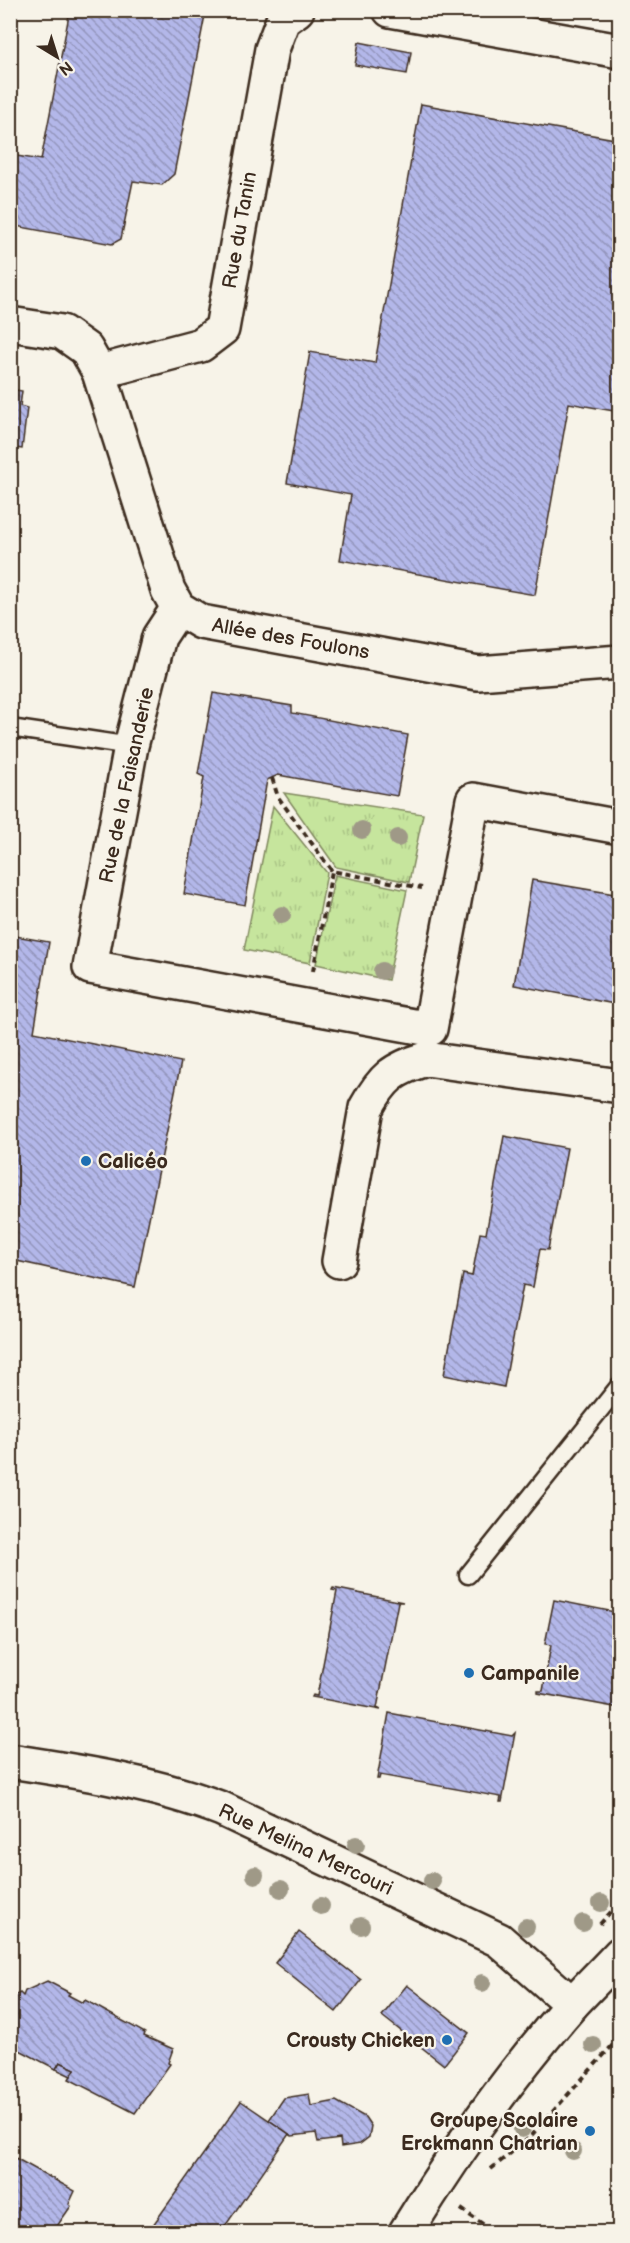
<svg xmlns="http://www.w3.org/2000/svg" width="630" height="2243" font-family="'Balsamiq Sans',sans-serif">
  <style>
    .grass { fill: url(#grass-tufts); stroke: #80885e; stroke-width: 1.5 }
    .building { fill: url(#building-back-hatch); stroke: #3b2a1e; stroke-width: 1.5 }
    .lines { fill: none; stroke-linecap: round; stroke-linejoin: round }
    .lane-casing { stroke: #3b2a1e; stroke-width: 21 }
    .street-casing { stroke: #3b2a1e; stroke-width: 38 }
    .secondary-casing { stroke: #3b2a1e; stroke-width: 38 }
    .path { stroke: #3b2a1e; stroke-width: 4; stroke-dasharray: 6 4.5; stroke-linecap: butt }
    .lane { stroke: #f7f3e8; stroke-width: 16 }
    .street { stroke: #f7f3e8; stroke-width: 33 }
    .secondary { stroke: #f7f3e8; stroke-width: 33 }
    .tree { fill: #9f9987 }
    .poi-dot { fill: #1f6fb2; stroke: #f7f3e8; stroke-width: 2 }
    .labels { text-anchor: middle; stroke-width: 4.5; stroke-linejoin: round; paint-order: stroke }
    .street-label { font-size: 20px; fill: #3b2a1e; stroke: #f7f3e8 }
    .poi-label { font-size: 20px; font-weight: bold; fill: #3b2a1e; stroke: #f7f3e8; text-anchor: start }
  </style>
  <defs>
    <pattern id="grass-tufts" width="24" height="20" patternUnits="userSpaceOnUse" patternTransform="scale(1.5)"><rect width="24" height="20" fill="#c6e59d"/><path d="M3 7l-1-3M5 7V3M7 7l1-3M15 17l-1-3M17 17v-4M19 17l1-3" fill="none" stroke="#abc587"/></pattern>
    <pattern id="building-back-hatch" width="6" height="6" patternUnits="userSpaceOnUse" patternTransform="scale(1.5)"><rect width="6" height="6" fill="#b3b7e9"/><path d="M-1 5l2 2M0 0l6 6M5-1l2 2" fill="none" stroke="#9395bc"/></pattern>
  </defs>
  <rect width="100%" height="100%" fill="#f7f3e8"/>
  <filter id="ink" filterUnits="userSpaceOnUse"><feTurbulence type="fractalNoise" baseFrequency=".0167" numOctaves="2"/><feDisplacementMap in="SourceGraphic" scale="12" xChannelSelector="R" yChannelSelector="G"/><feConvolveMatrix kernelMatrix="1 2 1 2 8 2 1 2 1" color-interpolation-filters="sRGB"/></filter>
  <g filter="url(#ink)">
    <g class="grass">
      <polygon points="284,793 423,814 409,882 336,867"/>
      <polygon points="273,806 327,873 310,963 244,950"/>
      <polygon points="335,875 407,890 388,980 316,964"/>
    </g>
    <g class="building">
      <polygon points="70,10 206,10 174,174 162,185 133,181 121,239 112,244 10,225 10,155 41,160"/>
      <polygon points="359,42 411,52 407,74 355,65"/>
      <polygon points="421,104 620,140 620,412 569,403 535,595 340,560 351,495 287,483 310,352 375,363"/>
      <polygon points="10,389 22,391 20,406 27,408 22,449 10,447"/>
      <polygon points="213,693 292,706 292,713 408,735 397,796 278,775 267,780 245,905 184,894 204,777 198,774"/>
      <polygon points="532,880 620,895 620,1005 514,985"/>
      <polygon points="10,935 49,942 34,1032 181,1062 135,1287 12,1260 10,1270"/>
      <polygon points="504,1136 567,1148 548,1250 540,1249 533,1287 523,1285 504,1387 444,1375 463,1274 472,1276 480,1233 486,1234"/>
      <polygon points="333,1588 403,1602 398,1602 377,1708 381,1710 312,1697 313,1695 317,1696 337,1591 332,1590"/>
      <polygon points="554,1600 620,1613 616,1648 620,1649 620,1678 615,1705 620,1706 620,1708 538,1693 538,1691 543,1691 551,1645 545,1644"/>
      <polygon points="389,1713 512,1736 515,1733 502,1802 500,1802 501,1797 380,1775 379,1779 377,1779"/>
      <polygon points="299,1932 361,1980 336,2012 275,1963"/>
      <polygon points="47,1981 70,1993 68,1995 83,2003 85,2000 145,2033 144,2036 173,2049 168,2063 170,2064 135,2113 69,2079 75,2069 60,2062 56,2069 10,2045 10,1998 20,1993 23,1996 25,1991"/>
      <polygon points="407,1985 469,2033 444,2065 382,2016"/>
      <polygon points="60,2062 75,2069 71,2076 56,2069"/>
      <polygon points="309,2094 311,2106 336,2101 365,2117 371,2126 369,2137 360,2144 341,2147 340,2139 318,2142 316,2133 292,2136 269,2120 284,2098"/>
      <polygon points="241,2101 289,2134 221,2232 148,2232"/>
      <polygon points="10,2155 75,2191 69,2204 71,2206 53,2232 10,2232"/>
    </g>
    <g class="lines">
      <g class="lane-casing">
        <g id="lane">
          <polyline points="10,728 131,746"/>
          <polyline points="468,1575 620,1385"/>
        </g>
      </g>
      <g class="street-casing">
        <g id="street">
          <polyline points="390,10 620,51"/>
          <polyline points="10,324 62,332 86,349 99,372 168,590 178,608 201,622 478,673 620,662"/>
          <polyline points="99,372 201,345 222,329 272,49 283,20 297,10"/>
          <polyline points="178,608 159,637 131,746 90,967 430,1029 473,800 620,827"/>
          <path d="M339,1261L366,1108C383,1077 393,1069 426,1059L620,1086"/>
          <path d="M10,1761C82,1772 154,1783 222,1809L499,1940L572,2004"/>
        </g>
      </g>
      <g class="secondary-casing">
        <path id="secondary" d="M406,2232C454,2154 512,2073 572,2004C588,1987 604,1971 620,1954"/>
      </g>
      <g class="path">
        <polyline points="272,778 278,797 332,871"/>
        <polyline points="313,971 332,871 422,888"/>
        <polyline points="600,1924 620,1902"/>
        <polyline points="491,2169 528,2139 620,2037"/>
        <polyline points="461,2209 494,2232"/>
      </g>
      <use href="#lane" class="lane"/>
      <use href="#street" class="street"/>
      <use href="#secondary" class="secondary"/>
    </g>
    <g class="tree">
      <circle cx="362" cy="830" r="9"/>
      <circle cx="398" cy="838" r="9"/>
      <circle cx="282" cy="915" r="9"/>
      <circle cx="382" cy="971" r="9"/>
      <circle cx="356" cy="1845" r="9"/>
      <circle cx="255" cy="1875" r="9"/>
      <circle cx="432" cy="1881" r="9"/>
      <circle cx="281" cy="1889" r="9"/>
      <circle cx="601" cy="1903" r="9"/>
      <circle cx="321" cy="1906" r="9"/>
      <circle cx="583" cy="1923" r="9"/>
      <circle cx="361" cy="1926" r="9"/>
      <circle cx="526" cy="1927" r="9"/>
      <circle cx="482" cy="1983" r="9"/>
      <circle cx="593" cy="2045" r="9"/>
      <circle cx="522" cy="2129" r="9"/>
      <circle cx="573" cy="2151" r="9"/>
    </g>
  </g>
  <g class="poi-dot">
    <circle cx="86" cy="1161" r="6"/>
    <circle cx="469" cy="1673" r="6"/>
    <circle cx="447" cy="2040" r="6"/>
    <circle cx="590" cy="2131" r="6"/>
  </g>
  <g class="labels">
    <g class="street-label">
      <text transform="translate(239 230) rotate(-80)" y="7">Rue du Tanin</text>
      <text transform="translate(291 638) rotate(10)" y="7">Allée des Foulons</text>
      <text transform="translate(126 785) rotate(-78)" y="7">Rue de la Faisanderie</text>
      <text transform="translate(306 1849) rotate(25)" y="7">Rue Melina Mercouri</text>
    </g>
    <g class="poi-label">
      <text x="98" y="1168">Calicéo</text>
      <text x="481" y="1680">Campanile</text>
      <text x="435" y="2047" text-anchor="end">Crousty Chicken</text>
      <text x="578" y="2127" text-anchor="end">Groupe Scolaire<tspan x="578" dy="23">Erckmann Chatrian</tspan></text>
    </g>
  </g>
  <rect width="630" height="2243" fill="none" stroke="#f7f3e8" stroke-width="36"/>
  <rect x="18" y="18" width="594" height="2207" fill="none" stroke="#3b2a1e" stroke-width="2" filter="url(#ink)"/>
  <g transform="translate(57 57) rotate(142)" stroke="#f7f3e8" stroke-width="4.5" paint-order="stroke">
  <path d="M0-4.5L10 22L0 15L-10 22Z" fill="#3b2a1e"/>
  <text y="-9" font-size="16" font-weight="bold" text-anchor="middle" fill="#3b2a1e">N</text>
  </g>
</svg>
